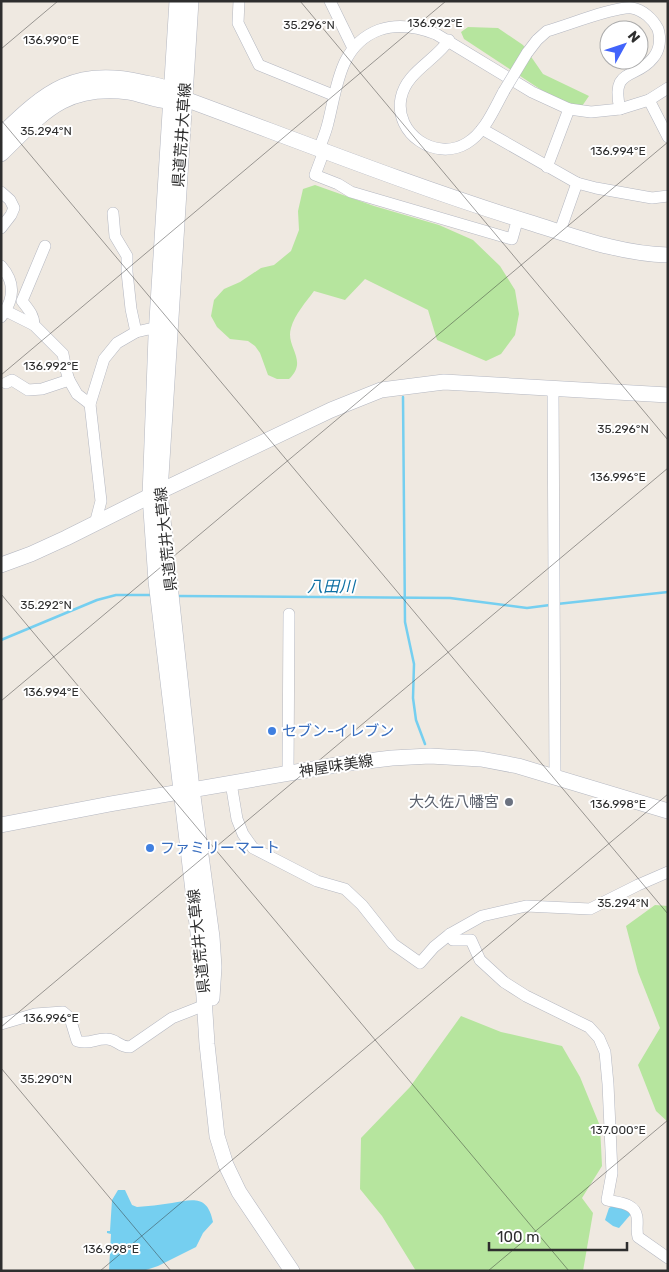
<svg xmlns="http://www.w3.org/2000/svg" width="669" height="1272" font-family="Rubik,'Noto Sans JP',sans-serif">
  <style>
    .green { fill: #b6e59e }
    .water { fill: #75cff0 }
    .lines { fill: none; stroke-linecap: round; stroke-linejoin: round }
    .stream { stroke: #75cff0; stroke-width: 2.5 }
    .street-casing { stroke: #b4b7c1; stroke-width: 12 }
    .secondary-casing { stroke: #b4b7c1; stroke-width: 16 }
    .street { stroke: #fff; stroke-width: 11 }
    .secondary { stroke: #fff; stroke-width: 15 }
    .street-bridge-casing { stroke: #b4b7c1; stroke-width: 12; stroke-linecap: butt }
    .street-bridge { stroke: #fff; stroke-width: 11 }
    .ticks { fill: none; stroke: #2e2e2e; stroke-width: 1; stroke-opacity: 0.45 }
    .shop-dot { fill: #3f7fe0; stroke: #fff; stroke-width: 2 }
    .worship-dot { fill: #6b7280; stroke: #fff; stroke-width: 2 }
    .labels { text-anchor: middle; stroke-width: 4; stroke-linejoin: round; paint-order: stroke }
    .street-label { font-size: 15px; fill: #2e2e2e; stroke: #fff }
    .shop-label { font-size: 15px; fill: #366cbe; stroke: #fff; text-anchor: start }
    .worship-label { font-size: 15px; fill: #5b616d; stroke: #fff; text-anchor: end }
    .water-label { font-size: 16px; font-style: italic; fill: #0d6fa3; stroke: #fff }
    .ticks-label { font-size: 12px; text-anchor: middle; fill: #2e2e2e; stroke: #fff; stroke-width: 4; stroke-linejoin: round; paint-order: stroke }
  </style>
  <rect width="100%" height="100%" fill="#efe9e1"/>
  <g class="green">
    <polygon points="468,27 498,28 523,45 543,74 589,96 580,109 558,101 464,39 461,32"/>
    <path d="M315,185L374,206L439,225L473,240L500,266L515,290L519,314L515,335L501,354L486,361L437,340L428,310L365,279L345,300L314,291C306,302 295,314 291,328C285,347 309,360 289,379H277L268,375L260,353L255,346L248,341L230,339L217,327L211,316L214,300L224,289L240,282L261,268L274,265L291,251L299,230L298,211L303,189Z"/>
    <polygon points="655,905 668,906 668,1122 656,1111 638,1065 660,1028 638,972 626,926"/>
    <polygon points="461,1016 501,1032 562,1046 580,1077 600,1126 602,1166 582,1198 593,1213 583,1271 416,1271 382,1216 360,1189 361,1138 410,1087"/>
  </g>
  <g class="water">
    <path d="M118,1190H125L132,1205L137,1207C148,1206 160,1205 172,1203C193,1199 208,1195 213,1222L203,1233L196,1247L158,1266L143,1271H109L111,1234L107,1233V1231H110L112,1200Z"/>
    <polygon points="614,1205 629,1209 631,1214 619,1228 613,1226 605,1220 609,1208"/>
  </g>
  <g class="lines">
    <g class="stream">
      <polyline points="403,397 405,622 414,664 413,698 416,720 425,744"/>
      <polyline points="176,596 450,598 527,608 550,605"/>
      <polyline points="557,604 668,592"/>
      <polyline points="1,640 97,600 116,595 153,595"/>
    </g>
    <g class="street-casing">
      <g id="street">
        <polyline points="239,1 238,23 259,65 333,95"/>
        <polyline points="330,1 353,48"/>
        <path d="M449,40C435,61 406,72 401,98C394,134 436,162 467,143C485,132 494,109 504,91"/>
        <path d="M527,53L537,40L547,31C566,26 615,6 632,8C643,10 653,19 658,29C661,38 660,50 653,58C636,80 610,67 620,109"/>
        <polyline points="649,100 668,137"/>
        <polyline points="482,129 577,183 596,188 652,198 668,196"/>
        <path d="M319,149C322,141 326,132 328,123C337,88 339,45 379,30C399,23 418,27 436,34L532,92L569,109L591,112L620,109L649,100L668,88"/>
        <polyline points="324,151 315,175 338,184 351,192 512,239 518,218"/>
        <polyline points="547,167 569,109"/>
        <polyline points="1,192 10,200 14,208 11,215 1,228"/>
        <polyline points="113,213 115,236 127,256 127,272 131,309 136,332"/>
        <polyline points="560,231 577,183"/>
        <path d="M45,246L22,301C28,309 34,315 34,325L63,354L66,370L69,380L77,394L90,404"/>
        <path d="M1,266C16,283 14,300 1,317"/>
        <polyline points="6,311 34,325"/>
        <polyline points="6,383 12,380 28,390 42,389 69,380"/>
        <polyline points="553,388 555,776"/>
        <polyline points="95,524 101,501 90,404 104,359 117,343 136,332 149,329 162,330"/>
        <polyline points="288,774 289,614"/>
        <polyline points="231,783 237,819 243,834 253,848 317,881 345,889 362,905 393,944 420,963 434,947 450,934 482,916 526,906 590,909 638,885 668,872"/>
        <path d="M450,934L453,940H471L480,960L504,982L526,996L589,1027L599,1038L605,1052L608,1084L612,1173L607,1200C619,1203 635,1203 637,1217C638,1224 636,1230 638,1237L668,1258"/>
        <path d="M1,1024L35,1014L63,1012L70,1018L77,1041C91,1045 95,1038 107,1039C117,1039 118,1047 130,1047L172,1018L205,1005"/>
      </g>
    </g>
    <g class="secondary-casing">
      <g id="secondary">
        <polyline points="177,1 156,336 150,496 156,581 202,966 207,1044 217,1136 226,1165 239,1192 292,1271"/>
        <polyline points="191,1 160,492 192,789 212,937 214,967 212,998"/>
        <path d="M1,135C46,91 75,67 141,82C154,85 167,86 178,94"/>
        <path d="M1,154C43,113 64,84 129,92C142,94 156,101 170,101C175,101 180,99 185,99C299,141 412,186 528,222C574,236 619,254 668,255"/>
        <polyline points="1,565 31,554 66,538 150,496 331,410 381,390 444,382 668,395"/>
        <polyline points="1,825 110,804 342,764 392,758 430,756 481,759 518,766 668,811"/>
      </g>
    </g>
    <use href="#street" class="street"/>
    <use href="#secondary" class="secondary"/>
    <g class="street-bridge-casing">
      <polyline id="street-bridge" points="504,91 527,53"/>
    </g>
    <use href="#street-bridge" class="street-bridge"/>
  </g>
  <path class="ticks" d="M300,1L668,440M1,49L58,1M1,120L668,914M1,375L446,1M1,594L569,1271M1,701L668,142M1,1027L668,468M1,1068L171,1271M100,1271L668,794M488,1271L668,1120"/>
  <g class="shop-dot">
    <circle cx="272" cy="731" r="5"/>
    <circle cx="150" cy="848" r="5"/>
  </g>
  <circle class="worship-dot" cx="509" cy="802" r="5"/>
  <g class="labels">
    <g class="street-label">
      <text transform="translate(182 135) rotate(-86)" y="5">県道荒井大草線</text>
      <text transform="translate(166 539) rotate(-96)" y="5">県道荒井大草線</text>
      <text transform="translate(336 766) rotate(-9)" y="5">神屋味美線</text>
      <text transform="translate(199 941) rotate(-96)" y="5">県道荒井大草線</text>
    </g>
    <g class="shop-label">
      <text x="282" y="736">セブン-イレブン</text>
      <text x="160" y="853">ファミリーマート</text>
    </g>
    <g class="worship-label">
      <text x="499" y="807">大久佐八幡宮</text>
    </g>
    <g class="water-label">
      <text x="331" y="592">八田川</text>
    </g>
  </g>
  <g class="ticks-label">
    <text x="435" y="27">136.992°E</text>
    <text x="309" y="29">35.296°N</text>
    <text x="51" y="44">136.990°E</text>
    <text x="46" y="135">35.294°N</text>
    <text x="618" y="155">136.994°E</text>
    <text x="51" y="370">136.992°E</text>
    <text x="623" y="433">35.296°N</text>
    <text x="618" y="481">136.996°E</text>
    <text x="46" y="609">35.292°N</text>
    <text x="51" y="696">136.994°E</text>
    <text x="618" y="808">136.998°E</text>
    <text x="623" y="907">35.294°N</text>
    <text x="51" y="1022">136.996°E</text>
    <text x="46" y="1083">35.290°N</text>
    <text x="618" y="1134">137.000°E</text>
    <text x="111" y="1253">136.998°E</text>
  </g>
  <rect width="669" height="1272" fill="none" stroke="#2e2e2e" stroke-width="5"/>
  <g transform="translate(624 45) rotate(50)"><circle r="24" fill="#ffffff" stroke="#ababab"/>
  <path d="M0-4L9 19L0 12L-9 19Z" fill="#4264fb"/>
  <text y="-8" font-size="14" font-weight="bold" text-anchor="middle" fill="#2e2e2e">N</text>
  </g>
  <path d="M489 1242v8h138v-8" fill="none" stroke="#2e2e2e" stroke-width="2.5"/>
  <text x="497" y="1242" font-size="15" fill="#2e2e2e" stroke="#ffffff" stroke-width="4" paint-order="stroke">100 m</text>
</svg>
